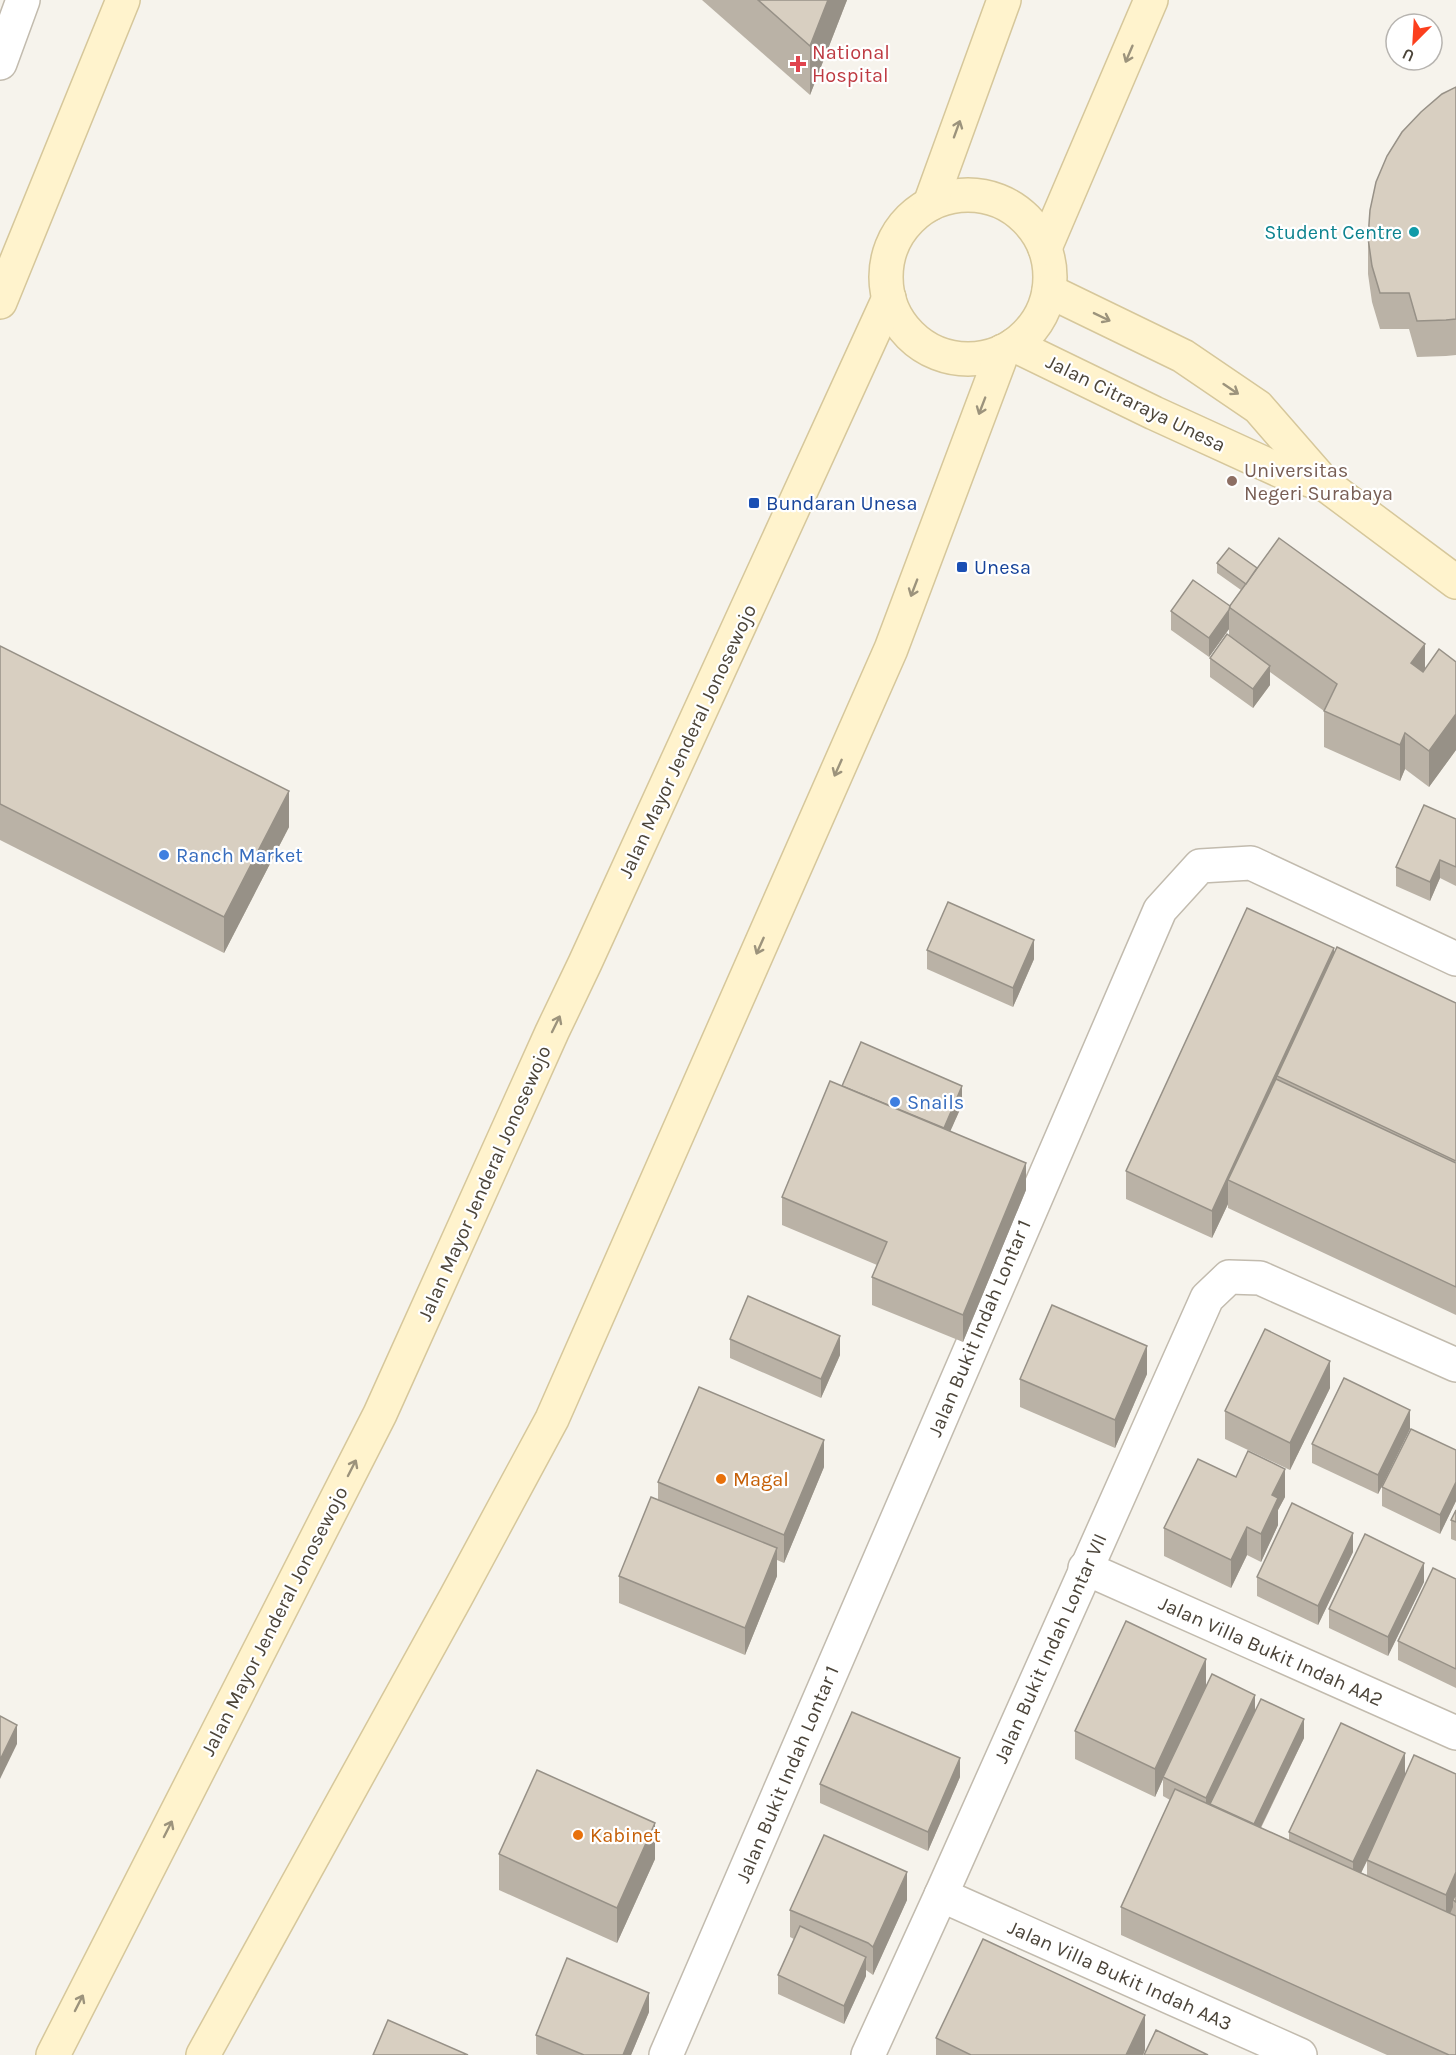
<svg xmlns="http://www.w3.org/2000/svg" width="1456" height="2055" font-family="Karla,sans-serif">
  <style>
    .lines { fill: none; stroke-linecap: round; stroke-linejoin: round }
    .street-casing { stroke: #c2bbae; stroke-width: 36 }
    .secondary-casing { stroke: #d6c79b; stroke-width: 36 }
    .street { stroke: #fff; stroke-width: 33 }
    .secondary { stroke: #fff3cd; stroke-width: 33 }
    .wall { fill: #bab2a6; fill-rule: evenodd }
    .shaded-wall { fill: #979187 }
    .building { fill: #d8cfc1; stroke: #979187; stroke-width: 1.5 }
    .oneway { stroke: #9c937c }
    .health-dot { fill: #e0444e; stroke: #fff; stroke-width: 2 }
    .culture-dot { fill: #0f9aa8; stroke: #fff; stroke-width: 2 }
    .education-dot { fill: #8d6e63; stroke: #fff; stroke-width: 2 }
    .transit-dot { fill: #1a4fb4; stroke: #fff; stroke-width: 2 }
    .shop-dot { fill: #3f7fe0; stroke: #fff; stroke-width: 2 }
    .food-dot { fill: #e8710a; stroke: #fff; stroke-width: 2 }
    .labels { text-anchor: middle; stroke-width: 4.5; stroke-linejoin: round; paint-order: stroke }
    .health-label { font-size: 20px; fill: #be3a42; stroke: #fff; text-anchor: start }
    .culture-label { font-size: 20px; fill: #0d838f; stroke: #fff; text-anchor: end }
    .street-label { font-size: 20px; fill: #4b4439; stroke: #fff }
    .education-label { font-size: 20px; fill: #785e54; stroke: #fff; text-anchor: start }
    .transit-label { font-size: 20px; fill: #164399; stroke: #fff; text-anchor: start }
    .shop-label { font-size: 20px; fill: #366cbe; stroke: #fff; text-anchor: start }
    .food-label { font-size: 20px; fill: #c56008; stroke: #fff; text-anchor: start }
  </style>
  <rect width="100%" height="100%" fill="#f6f3ec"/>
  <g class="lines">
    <g class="street-casing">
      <g id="street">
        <polyline points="0,63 23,0"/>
        <polyline points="1085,1568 1456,1733"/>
        <polyline points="941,1895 1300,2055"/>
        <polyline points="666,2055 1160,910 1200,866 1251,863 1456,959"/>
        <polyline points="868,2055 941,1895 1207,1298 1229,1277 1260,1278 1456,1365"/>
      </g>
    </g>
    <g class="secondary-casing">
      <g id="secondary">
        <circle cx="968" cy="277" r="82"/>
        <polyline points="930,204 1004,0"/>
        <polyline points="1045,248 1151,0"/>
        <polyline points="1049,291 1183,356 1258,407 1326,485 1456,582"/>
        <polyline points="0,302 123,0"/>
        <polyline points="1014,345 1154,413 1283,472 1326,485"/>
        <polyline points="53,2055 380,1414 552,1032 585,963 889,298"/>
        <polyline points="203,2055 456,1597 552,1419 891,649 1003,351"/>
      </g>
    </g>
    <use href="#street" class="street"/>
    <use href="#secondary" class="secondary"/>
  </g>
  <g class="wall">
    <polygon points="702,0 847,0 810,95"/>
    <polygon points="1456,87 1456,355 1446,356 1417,357 1409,329 1380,329 1372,302 1368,274 1368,238"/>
    <polygon points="1217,563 1257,568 1425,669 1456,662 1456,750 1429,787 1405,769 1400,781 1324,747 1324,711 1270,672 1270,685 1253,708 1210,677 1210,658 1229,636 1229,629 1209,657 1171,630 1171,611 1230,606 1241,590 1217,573"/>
    <polygon points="0,646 289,827 224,953 0,840"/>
    <polygon points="1456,819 1456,886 1440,878 1430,901 1396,886 1396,867"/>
    <polygon points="927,950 1034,959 1013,1007 927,969"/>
    <polygon points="1334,955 1456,1003 1456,1315 1228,1208 1228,1204 1212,1238 1126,1199 1126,1171"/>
    <polygon points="842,1086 962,1105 950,1131 1026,1190 963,1342 872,1305 872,1277 877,1265 782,1225 782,1197"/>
    <polygon points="730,1339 840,1355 821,1398 730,1358"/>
    <polygon points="1147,1374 1115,1448 1020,1407 1020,1379"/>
    <polygon points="1330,1388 1290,1470 1225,1439 1225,1411"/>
    <polygon points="1410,1429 1378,1494 1312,1463 1312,1444"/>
    <polygon points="1456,1450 1456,1501 1440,1534 1382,1506 1382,1487"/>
    <polygon points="824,1467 784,1563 777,1560 777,1576 745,1655 619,1603 619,1576 658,1500 658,1482"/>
    <polygon points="1236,1477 1285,1497 1278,1510 1278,1525 1261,1562 1247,1555 1231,1588 1164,1556 1164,1528"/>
    <polygon points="1456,1510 1456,1541 1451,1539 1451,1520"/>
    <polygon points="1353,1552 1318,1625 1257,1596 1257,1577"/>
    <polygon points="1456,1579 1456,1688 1398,1660 1398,1641"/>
    <polygon points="1424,1582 1388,1656 1329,1628 1329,1609"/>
    <path d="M1206,1686L1304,1738L1261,1828L1289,1840V1832L1405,1775L1456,1774V2055H1387L1121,1935V1907L1170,1800L1163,1796V1779L1155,1797L1075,1759V1731ZM1367,1861V1875L1361,1873Z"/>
    <polygon points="960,1777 928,1851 820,1803 820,1784"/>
    <polygon points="499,1854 655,1859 617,1943 499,1890"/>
    <polygon points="907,1900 873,1975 866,1970 866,1976 844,2024 778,1994 778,1975 794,1939 790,1937 790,1910"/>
    <polygon points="649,2012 631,2055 538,2055 536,2054 536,2035"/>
    <polygon points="936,2038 1145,2050 1143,2055 936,2055"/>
  </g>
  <g class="shaded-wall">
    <polygon points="828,0 847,0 810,95 810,46"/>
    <polygon points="1229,610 1229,629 1209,657 1209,638"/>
    <polygon points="1425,644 1425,679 1411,663"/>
    <polygon points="1270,666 1270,685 1253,708 1253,689"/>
    <polygon points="1456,714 1456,750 1429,787 1429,751"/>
    <polygon points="1405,733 1405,769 1400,781 1400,745"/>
    <polygon points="289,791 289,827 224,953 224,917"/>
    <polygon points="1440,860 1440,878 1430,901 1430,882"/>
    <polygon points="1034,940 1034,959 1013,1007 1013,988"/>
    <polygon points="1334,948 1334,976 1277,1076 1277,1099 1228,1180 1228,1204 1212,1238 1212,1211"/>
    <polygon points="962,1086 962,1105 942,1150 942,1131"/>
    <polygon points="1026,1163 1026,1190 963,1342 963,1315"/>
    <polygon points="840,1336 840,1355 821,1398 821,1379"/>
    <polygon points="1147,1346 1147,1374 1115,1448 1115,1420"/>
    <polygon points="1330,1361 1330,1388 1290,1470 1290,1443"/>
    <polygon points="1410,1410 1410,1429 1378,1494 1378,1475"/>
    <polygon points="824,1440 824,1467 784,1563 784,1535"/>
    <polygon points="1285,1469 1285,1497 1278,1510 1278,1525 1261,1562 1261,1534 1272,1495"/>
    <polygon points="1456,1482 1456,1501 1440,1534 1440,1515"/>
    <polygon points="1247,1527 1247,1555 1231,1588 1231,1560"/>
    <polygon points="1353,1533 1353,1552 1318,1625 1318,1606"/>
    <polygon points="777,1548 777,1576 745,1655 745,1628"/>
    <polygon points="1424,1563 1424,1582 1388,1656 1388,1637"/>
    <polygon points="1206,1659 1206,1687 1163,1777 1163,1779 1155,1797 1155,1769"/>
    <polygon points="1255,1695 1255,1714 1206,1817 1206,1798"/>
    <polygon points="1304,1719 1304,1738 1253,1843 1253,1824"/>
    <polygon points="17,1725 17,1744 0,1779 0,1760"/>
    <polygon points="1405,1753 1405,1780 1353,1890 1353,1862"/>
    <polygon points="960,1758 960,1777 928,1851 928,1832"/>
    <polygon points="655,1823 655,1859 617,1943 617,1908"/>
    <polygon points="907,1872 907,1900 873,1975 873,1947"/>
    <polygon points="1456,1872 1456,1900 1453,1900 1453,1907 1446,1923 1446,1895"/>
    <polygon points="866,1957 866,1976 844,2024 844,2006"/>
    <polygon points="649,1993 649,2012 631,2055 623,2055"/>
    <polygon points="1145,2015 1145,2050 1143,2055 1126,2055"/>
  </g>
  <g class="building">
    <polygon points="758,0 828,0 810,46"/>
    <polygon points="1456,87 1456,319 1446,320 1417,321 1409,293 1380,293 1372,266 1368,238 1370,210 1376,182 1387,156 1402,132 1421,112 1442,94"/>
    <polygon points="1279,538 1425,644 1411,663 1423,672 1439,649 1456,662 1456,714 1429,751 1405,733 1400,745 1324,711 1337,684 1229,607"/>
    <polygon points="1229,548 1257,568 1246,584 1217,563"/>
    <polygon points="1193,580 1230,606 1229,610 1209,638 1171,611"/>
    <polygon points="1227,634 1270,666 1253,689 1210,658"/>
    <polygon points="0,646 289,791 224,917 0,804"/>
    <polygon points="1424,805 1456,819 1456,867 1440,860 1430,882 1396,867"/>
    <polygon points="948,902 1034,940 1013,988 927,950"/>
    <polygon points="1247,908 1334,948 1212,1211 1126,1171"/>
    <polygon points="1337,947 1456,1003 1456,1161 1277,1076"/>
    <polygon points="861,1042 962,1086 944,1128 842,1086"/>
    <polygon points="1276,1079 1456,1163 1456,1287 1228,1180"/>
    <polygon points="830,1081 1026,1163 963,1315 872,1277 887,1242 782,1197"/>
    <polygon points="748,1296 840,1336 821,1379 730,1339"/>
    <polygon points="1052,1305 1147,1346 1115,1420 1020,1379"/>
    <polygon points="1265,1329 1330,1361 1290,1443 1225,1411"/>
    <polygon points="1344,1378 1410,1410 1378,1475 1312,1444"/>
    <polygon points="699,1387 824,1440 784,1535 658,1482"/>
    <polygon points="1411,1429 1456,1450 1456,1482 1440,1515 1382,1487"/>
    <polygon points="1248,1451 1285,1469 1272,1495 1278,1498 1261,1534 1247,1527 1231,1560 1164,1528 1198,1459 1236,1477"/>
    <polygon points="651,1497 777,1548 745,1628 619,1576"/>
    <polygon points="1292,1503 1353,1533 1318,1606 1257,1577"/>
    <polygon points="1456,1510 1456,1522 1451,1520"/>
    <polygon points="1365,1534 1424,1563 1388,1637 1329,1609"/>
    <polygon points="1433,1568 1456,1579 1456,1669 1398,1641"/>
    <polygon points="1126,1621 1206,1659 1155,1769 1075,1731"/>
    <polygon points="1212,1674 1255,1695 1206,1798 1163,1777"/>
    <polygon points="1261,1699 1304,1719 1254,1824 1210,1804"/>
    <polygon points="852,1712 960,1758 928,1832 820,1784"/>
    <polygon points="0,1716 17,1725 0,1760"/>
    <polygon points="1341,1723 1405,1753 1353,1862 1289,1832"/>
    <polygon points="1414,1755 1456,1774 1456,1872 1446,1895 1367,1860"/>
    <polygon points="537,1770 655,1823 617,1908 499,1854"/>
    <polygon points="1175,1789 1456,1916 1456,2055 1449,2055 1121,1907"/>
    <polygon points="824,1835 907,1872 873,1947 868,1943 790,1910"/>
    <polygon points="1456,1893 1456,1902 1453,1900"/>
    <polygon points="800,1926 866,1957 844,2006 778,1975"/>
    <polygon points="983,1939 1145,2015 1126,2055 971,2055 936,2038"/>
    <polygon points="567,1958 649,1993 623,2055 584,2055 536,2035"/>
    <polygon points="388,2020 468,2055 373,2055"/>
    <polygon points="1156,2030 1208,2055 1144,2055"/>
  </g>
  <defs><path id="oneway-shaft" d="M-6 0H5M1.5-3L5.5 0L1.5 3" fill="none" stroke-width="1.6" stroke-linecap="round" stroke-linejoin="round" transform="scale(1.5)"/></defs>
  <g class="oneway">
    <use href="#oneway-shaft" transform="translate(1129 54) rotate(113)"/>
    <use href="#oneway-shaft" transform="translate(957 129) rotate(-70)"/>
    <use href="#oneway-shaft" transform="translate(1102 317) rotate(26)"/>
    <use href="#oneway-shaft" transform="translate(1231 389) rotate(34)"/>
    <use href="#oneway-shaft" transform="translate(982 406) rotate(111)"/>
    <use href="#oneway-shaft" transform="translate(914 588) rotate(111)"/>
    <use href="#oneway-shaft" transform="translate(838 768) rotate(114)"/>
    <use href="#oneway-shaft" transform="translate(760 946) rotate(114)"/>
    <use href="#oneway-shaft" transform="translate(556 1024) rotate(-64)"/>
    <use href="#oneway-shaft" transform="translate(352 1468) rotate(-63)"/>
    <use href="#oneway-shaft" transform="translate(168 1829) rotate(-63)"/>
    <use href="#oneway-shaft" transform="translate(79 2003) rotate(-63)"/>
  </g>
  <path class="health-dot" d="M795 55h6v6h6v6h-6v6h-6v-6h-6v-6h6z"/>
  <circle class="culture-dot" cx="1414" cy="232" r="6"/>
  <circle class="education-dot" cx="1232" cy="481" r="6"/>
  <g class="transit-dot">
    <rect x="748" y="497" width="12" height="12" rx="3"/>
    <rect x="956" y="561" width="12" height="12" rx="3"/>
  </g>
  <g class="shop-dot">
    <circle cx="164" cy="855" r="6"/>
    <circle cx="895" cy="1102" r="6"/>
  </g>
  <g class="food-dot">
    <circle cx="721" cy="1479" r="6"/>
    <circle cx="578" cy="1835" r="6"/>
  </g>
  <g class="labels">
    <g class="health-label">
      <text x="812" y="59">National<tspan x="812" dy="23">Hospital</tspan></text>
    </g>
    <g class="culture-label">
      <text x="1402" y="239">Student Centre</text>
    </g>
    <g class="street-label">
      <text transform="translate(1136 403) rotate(26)" y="7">Jalan Citraraya Unesa</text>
      <text transform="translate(687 741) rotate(-65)" y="7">Jalan Mayor Jenderal Jonosewojo</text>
      <text transform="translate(484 1183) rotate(-66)" y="7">Jalan Mayor Jenderal Jonosewojo</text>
      <text transform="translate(979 1328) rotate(-67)" y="7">Jalan Bukit Indah Lontar 1</text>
      <text transform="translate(274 1621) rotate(-63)" y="7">Jalan Mayor Jenderal Jonosewojo</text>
      <text transform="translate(1050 1648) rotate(-66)" y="7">Jalan Bukit Indah Lontar VII</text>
      <text transform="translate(1271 1651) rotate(24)" y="7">Jalan Villa Bukit Indah AA2</text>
      <text transform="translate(787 1774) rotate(-67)" y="7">Jalan Bukit Indah Lontar 1</text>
      <text transform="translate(1120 1975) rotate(24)" y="7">Jalan Villa Bukit Indah AA3</text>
    </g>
    <g class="education-label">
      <text x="1244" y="477">Universitas<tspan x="1244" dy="23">Negeri Surabaya</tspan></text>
    </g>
    <g class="transit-label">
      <text x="766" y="510">Bundaran Unesa</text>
      <text x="974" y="574">Unesa</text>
    </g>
    <g class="shop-label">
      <text x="176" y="862">Ranch Market</text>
      <text x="907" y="1109">Snails</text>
    </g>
    <g class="food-label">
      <text x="733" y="1486">Magal</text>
      <text x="590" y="1842">Kabinet</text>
    </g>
  </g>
  <g transform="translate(1414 42) rotate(204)"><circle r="28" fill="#ffffff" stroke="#b7b4b0" stroke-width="1.5"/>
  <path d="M0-4.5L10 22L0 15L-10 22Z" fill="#fc3f1d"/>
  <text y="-9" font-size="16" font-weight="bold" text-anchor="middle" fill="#4b4439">U</text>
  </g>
</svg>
